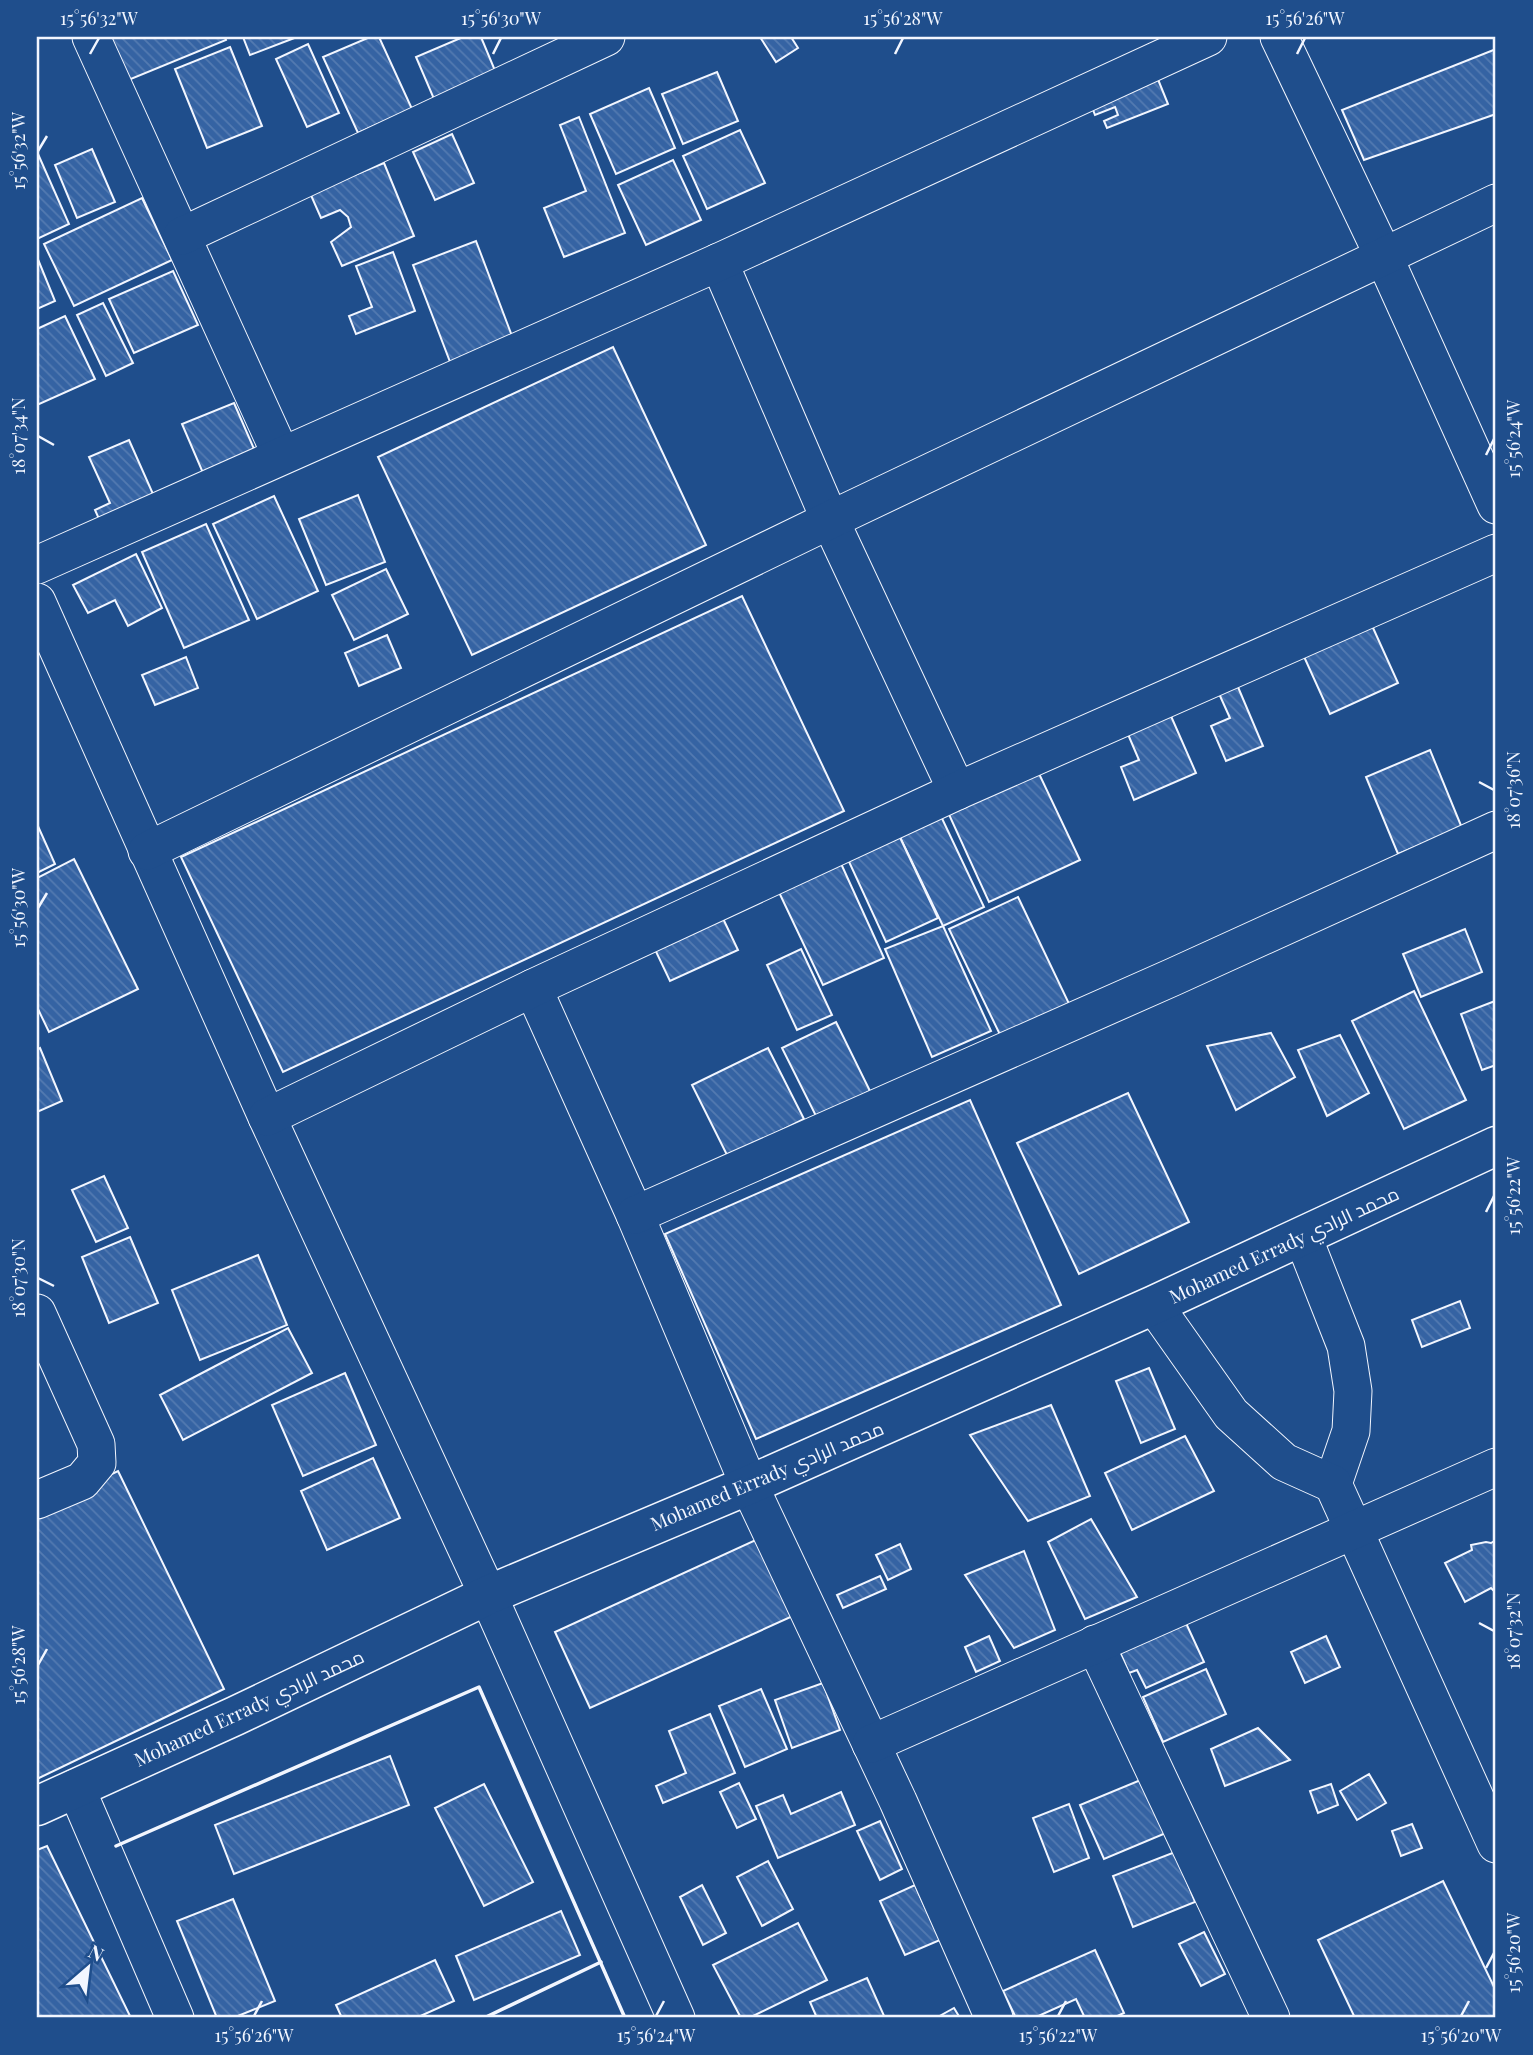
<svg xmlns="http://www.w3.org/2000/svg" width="1533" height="2055" font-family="'Playfair Display',Cairo,serif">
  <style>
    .building { fill: url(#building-back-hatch); stroke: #f2f6ff; stroke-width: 2 }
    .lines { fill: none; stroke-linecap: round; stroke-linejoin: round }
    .street-casing { stroke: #f2f6ff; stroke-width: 39 }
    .secondary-casing { stroke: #f2f6ff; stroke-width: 41 }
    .street { stroke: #1f4e8c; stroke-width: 37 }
    .secondary { stroke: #1f4e8c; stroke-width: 38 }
    .wall { stroke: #f2f6ff; stroke-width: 3.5 }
    .ticks { fill: none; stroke: #f2f6ff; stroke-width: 2.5 }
    .labels { text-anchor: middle; stroke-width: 5; stroke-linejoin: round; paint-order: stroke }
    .street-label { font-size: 19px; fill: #f2f6ff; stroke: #1f4e8c }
    .neatline { fill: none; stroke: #f2f6ff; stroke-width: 2.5 }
    .ticks-label { font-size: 18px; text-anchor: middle; fill: #f2f6ff }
  </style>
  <defs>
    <pattern id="building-back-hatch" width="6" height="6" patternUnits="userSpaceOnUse" patternTransform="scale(1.75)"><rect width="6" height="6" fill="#3563a3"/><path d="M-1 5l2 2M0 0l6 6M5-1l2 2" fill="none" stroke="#537ab1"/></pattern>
  </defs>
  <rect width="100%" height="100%" fill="#1f4e8c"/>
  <g class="building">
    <polygon points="108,37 225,37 226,40 126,81"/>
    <polygon points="243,37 297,37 250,55"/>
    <polygon points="370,37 379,37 412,109 358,133 323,57"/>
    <polygon points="463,37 481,37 496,73 434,99 416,57"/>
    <polygon points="760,37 791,37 798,48 776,62"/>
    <polygon points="308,44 339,113 307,127 276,59"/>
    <polygon points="230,47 262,126 207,148 175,69"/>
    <polygon points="1496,49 1496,114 1364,160 1342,110"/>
    <polygon points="717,72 738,121 683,144 662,94"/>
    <polygon points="1155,72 1168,104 1107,128 1104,121 1118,115 1115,107 1095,115 1089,99"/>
    <polygon points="649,88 675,148 616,174 590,114"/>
    <polygon points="579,117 625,233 564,257 544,208 586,191 560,125"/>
    <polygon points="740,130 765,183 707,209 683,156"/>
    <polygon points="452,134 474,183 435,200 413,152"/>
    <polygon points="92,149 115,202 77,218 55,165"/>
    <polygon points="38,154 69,224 37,239 37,155"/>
    <polygon points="673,160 701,220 646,245 618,185"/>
    <polygon points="384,163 414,236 342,266 331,242 351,227 348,217 340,210 321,218 310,193"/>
    <polygon points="142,198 172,260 74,306 44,244"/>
    <polygon points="476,241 515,344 452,367 413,265"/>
    <polygon points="393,252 415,311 356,334 349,316 372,307 356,266"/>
    <polygon points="37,257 55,301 37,309"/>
    <polygon points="173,271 198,325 134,353 109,299"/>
    <polygon points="103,303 133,363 106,376 77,315"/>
    <polygon points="65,316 95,379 37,405 37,329"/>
    <polygon points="613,347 706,545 472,655 378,457"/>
    <polygon points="234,403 258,458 206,480 182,424"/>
    <polygon points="129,440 157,503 103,528 95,510 110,503 89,457"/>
    <polygon points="358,495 385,562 326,585 299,519"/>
    <polygon points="274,496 318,591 257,619 213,524"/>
    <polygon points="206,524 249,620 184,648 142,552"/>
    <polygon points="136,554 162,608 128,626 115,600 88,613 73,585"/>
    <polygon points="386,569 408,614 354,640 332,595"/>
    <polygon points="742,596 844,811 283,1072 181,857"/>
    <polygon points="1369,619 1398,683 1330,714 1301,650"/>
    <polygon points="387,635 401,668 359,686 345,653"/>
    <polygon points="186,657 198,688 155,705 142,675"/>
    <polygon points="1235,680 1263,746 1226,761 1211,726 1230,718 1216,687"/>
    <polygon points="1167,707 1196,773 1134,800 1121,767 1139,760 1124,725"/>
    <polygon points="1430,750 1462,828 1398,854 1366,777"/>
    <polygon points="1033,761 1080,860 989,902 946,808"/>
    <polygon points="938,810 984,907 943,926 896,829"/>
    <polygon points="37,824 55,864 37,873"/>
    <polygon points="896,829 938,918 886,942 845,853"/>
    <polygon points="838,857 884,958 823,985 776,886"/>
    <polygon points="74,859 138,989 49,1032 37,1007 37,878"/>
    <polygon points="1018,897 1072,1010 1004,1043 949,929"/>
    <polygon points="718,908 738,950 670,981 650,939"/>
    <polygon points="943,926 991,1031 932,1057 885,949"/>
    <polygon points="1465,929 1482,972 1421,997 1403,954"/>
    <polygon points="801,949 832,1015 797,1030 767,965"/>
    <polygon points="1414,991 1466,1100 1404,1129 1352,1021"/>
    <polygon points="1495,1001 1496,1065 1482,1070 1461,1014"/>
    <polygon points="836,1022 870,1091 817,1118 782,1048"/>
    <polygon points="1271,1033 1295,1077 1236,1110 1207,1046"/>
    <polygon points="1340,1035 1369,1093 1327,1116 1298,1050"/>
    <polygon points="40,1048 62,1101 37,1112 37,1050"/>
    <polygon points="768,1048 804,1119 728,1157 692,1085"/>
    <polygon points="1128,1093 1189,1222 1079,1274 1017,1143"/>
    <polygon points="970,1100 1061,1305 756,1439 665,1234"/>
    <polygon points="104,1176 128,1228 96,1242 72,1190"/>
    <polygon points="130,1237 158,1303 109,1323 82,1257"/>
    <polygon points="258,1255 287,1325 200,1360 172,1290"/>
    <polygon points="1460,1301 1470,1328 1422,1347 1412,1320"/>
    <polygon points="288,1328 312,1373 183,1440 160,1395"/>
    <polygon points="1149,1368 1175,1429 1141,1443 1116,1381"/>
    <polygon points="345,1373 376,1445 303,1476 272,1405"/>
    <polygon points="1051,1405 1090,1496 1028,1521 970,1435"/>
    <polygon points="1185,1436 1214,1491 1132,1530 1105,1473"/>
    <polygon points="373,1458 400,1518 327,1550 301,1491"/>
    <polygon points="118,1471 224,1689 37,1779 37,1510"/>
    <polygon points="1091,1519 1137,1597 1085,1619 1048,1542"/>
    <polygon points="760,1538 795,1615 590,1708 555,1632"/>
    <polygon points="1496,1540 1496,1593 1491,1588 1465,1602 1445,1563 1472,1550 1471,1545 1486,1542 1491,1543"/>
    <polygon points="900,1544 911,1569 888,1580 876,1555"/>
    <polygon points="1024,1551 1055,1630 1014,1648 965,1575"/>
    <polygon points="880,1576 886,1589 843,1608 837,1595"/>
    <polygon points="1185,1621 1204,1662 1146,1688 1137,1670 1129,1673 1119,1650"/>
    <polygon points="989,1636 1000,1661 976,1672 965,1647"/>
    <polygon points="1326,1636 1340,1667 1305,1683 1291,1652"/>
    <polygon points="1206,1669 1226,1714 1163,1742 1143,1697"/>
    <polygon points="823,1683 840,1730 792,1748 775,1700"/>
    <polygon points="761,1689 787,1749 745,1767 719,1706"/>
    <polygon points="710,1714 735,1773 663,1803 656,1786 686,1773 669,1731"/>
    <polygon points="1258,1728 1290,1760 1225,1786 1211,1749"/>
    <polygon points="390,1756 409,1805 234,1874 215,1825"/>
    <polygon points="1369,1774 1386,1803 1357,1820 1340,1791"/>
    <polygon points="1143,1779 1166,1833 1104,1859 1080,1805"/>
    <polygon points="739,1783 756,1819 737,1828 720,1792"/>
    <polygon points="484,1784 533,1882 484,1906 435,1808"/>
    <polygon points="1331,1784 1338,1805 1318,1813 1310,1791"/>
    <polygon points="841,1792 855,1825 778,1858 756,1806 783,1795 791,1814"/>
    <polygon points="1069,1804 1089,1858 1054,1872 1033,1818"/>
    <polygon points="880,1821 902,1869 880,1880 857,1831"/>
    <polygon points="1412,1824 1422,1848 1401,1856 1392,1831"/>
    <polygon points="47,1846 131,2018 37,2018 37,1850"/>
    <polygon points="1175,1852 1195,1902 1133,1927 1113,1876"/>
    <polygon points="768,1861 793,1909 762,1926 737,1877"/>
    <polygon points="1443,1881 1496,1991 1496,2018 1355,2018 1318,1940"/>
    <polygon points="702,1885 726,1933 703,1945 680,1897"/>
    <polygon points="915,1885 940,1940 905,1955 880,1901"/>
    <polygon points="233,1899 275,2001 233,2018 217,2018 177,1921"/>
    <polygon points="561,1911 580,1955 474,2000 456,1956"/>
    <polygon points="798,1923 827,1980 749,2018 741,2018 713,1965"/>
    <polygon points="1204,1932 1225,1974 1201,1986 1179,1944"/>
    <polygon points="1095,1950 1124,2013 1113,2018 1085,2018 1076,1999 1034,2018 1016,2018 1003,1991"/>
    <polygon points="435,1960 454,2001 416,2018 342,2018 336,2005"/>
    <polygon points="867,1978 885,2018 817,2018 810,2002"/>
    <polygon points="954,2008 960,2018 936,2018"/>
  </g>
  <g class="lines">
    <g class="street-casing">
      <g id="street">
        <polyline points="91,37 281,455"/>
        <polyline points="1279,37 1384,257 1496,505"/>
        <polyline points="182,236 606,37"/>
        <polyline points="719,262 830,520 957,791"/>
        <polyline points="37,565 719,262 1208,37"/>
        <polyline points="37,602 267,1117 488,1595 676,2018"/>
        <polyline points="147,851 830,520 1496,203"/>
        <polyline points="533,988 635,1215 749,1485 898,1801 994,2018"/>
        <polyline points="267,1117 533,988 957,791 1496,553"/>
        <polyline points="635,1215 1173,977 1496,830"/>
        <polyline points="1303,1237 1346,1346 1353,1391 1351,1431 1333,1484"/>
        <polyline points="1154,1305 1231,1414 1284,1462 1333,1484 1496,1844"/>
        <polyline points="37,1313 96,1444 97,1463 82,1481 37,1500"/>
        <polyline points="1095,1644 1271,2018"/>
        <polyline points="871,1744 1496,1467"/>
        <polyline points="76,1788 175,2018"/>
      </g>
    </g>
    <g class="secondary-casing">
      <polyline id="secondary" points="37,1806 235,1716 488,1595 749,1485 1154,1305 1496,1146"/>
    </g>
    <use href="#street" class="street"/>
    <use href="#secondary" class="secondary"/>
    <g class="wall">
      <polyline points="116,1846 479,1687 625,2018"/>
      <polyline points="484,2018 601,1962"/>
    </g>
  </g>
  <path class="ticks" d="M90,54L99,38M493,54L501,38M895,54L903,38M1297,54L1305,38M38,151L47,136M38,436L54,445M1486,455L1494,439M1479,782L1494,790M38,908L47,893M1486,1212L1494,1196M38,1278L54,1286M1479,1623L1494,1631M38,1665L47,1649M1486,1968L1494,1953M254,2016L262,2001M656,2016L664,2001M1058,2016L1066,2001M1461,2016L1469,2001"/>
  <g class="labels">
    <g class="street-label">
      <text transform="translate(1284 1245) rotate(-25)" y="7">Mohamed Errady محمد الرادي</text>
      <text transform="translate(767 1476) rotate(-23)" y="7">Mohamed Errady محمد الرادي</text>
      <text transform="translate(249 1708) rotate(-25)" y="7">Mohamed Errady محمد الرادي</text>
    </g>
  </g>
  <rect width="1533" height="2055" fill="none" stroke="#1f4e8c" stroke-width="77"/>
  <g transform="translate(88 1968) rotate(28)" stroke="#1f4e8c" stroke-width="5" paint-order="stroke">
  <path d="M0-5L12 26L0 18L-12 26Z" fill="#f2f6ff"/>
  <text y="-10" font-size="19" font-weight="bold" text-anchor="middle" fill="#f2f6ff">N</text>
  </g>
  <rect x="38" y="38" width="1456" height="1978" class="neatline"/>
  <g class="ticks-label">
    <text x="99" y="25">15°56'32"W</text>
    <text x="501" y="25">15°56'30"W</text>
    <text x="903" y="25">15°56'28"W</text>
    <text x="1305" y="25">15°56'26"W</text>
    <text transform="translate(19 151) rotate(-90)" y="6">15°56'32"W</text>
    <text transform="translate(19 436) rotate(-90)" y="6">18°07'34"N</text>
    <text transform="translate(1514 439) rotate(-90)" y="6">15°56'24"W</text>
    <text transform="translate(1514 790) rotate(-90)" y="6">18°07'36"N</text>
    <text transform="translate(19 908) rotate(-90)" y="6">15°56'30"W</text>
    <text transform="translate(1514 1196) rotate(-90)" y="6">15°56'22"W</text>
    <text transform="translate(19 1278) rotate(-90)" y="6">18°07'30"N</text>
    <text transform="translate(1514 1631) rotate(-90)" y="6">18°07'32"N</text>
    <text transform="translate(19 1665) rotate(-90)" y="6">15°56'28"W</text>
    <text transform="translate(1514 1953) rotate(-90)" y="6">15°56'20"W</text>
    <text x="254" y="2042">15°56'26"W</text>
    <text x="656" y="2042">15°56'24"W</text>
    <text x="1058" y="2042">15°56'22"W</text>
    <text x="1461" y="2042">15°56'20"W</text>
  </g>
</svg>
